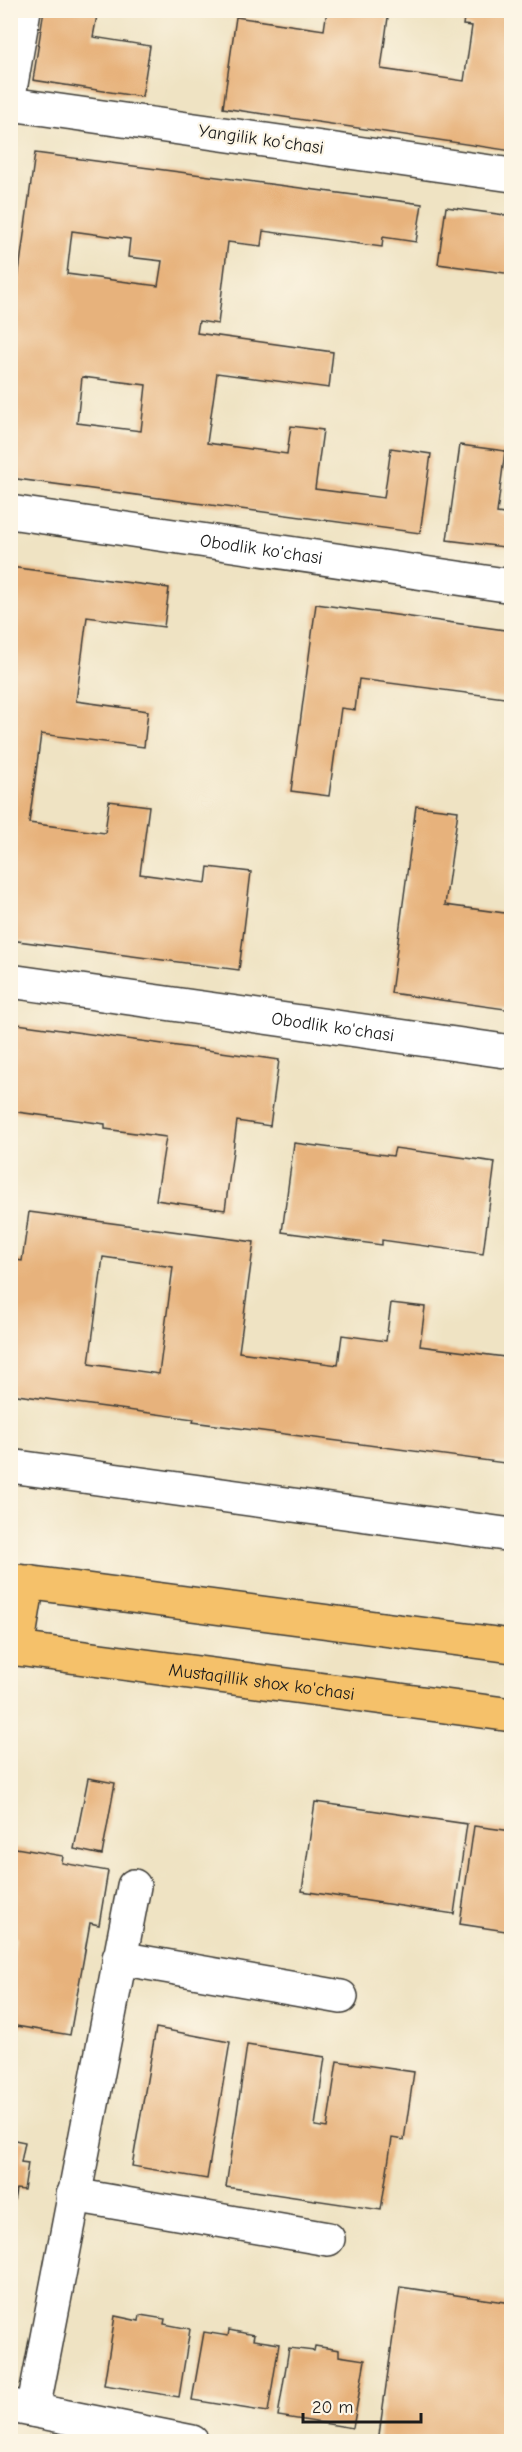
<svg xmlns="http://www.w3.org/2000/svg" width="522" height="2452" font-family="'Comic Neue',sans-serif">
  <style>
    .building { fill: #e7b27b; fill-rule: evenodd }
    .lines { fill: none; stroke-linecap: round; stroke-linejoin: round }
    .minor-casing { stroke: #3c3a35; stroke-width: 36 }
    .major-casing { stroke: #3c3a35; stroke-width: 36 }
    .minor { stroke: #fff; stroke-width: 33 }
    .major { stroke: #f5c16b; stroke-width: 33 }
    .labels { text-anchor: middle; stroke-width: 4.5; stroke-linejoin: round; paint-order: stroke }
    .street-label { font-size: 18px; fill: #1c1c1c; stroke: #fcf5e5 }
  </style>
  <rect width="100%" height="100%" fill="#fcf5e5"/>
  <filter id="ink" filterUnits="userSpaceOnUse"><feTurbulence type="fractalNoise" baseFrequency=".0167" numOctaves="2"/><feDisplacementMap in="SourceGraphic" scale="12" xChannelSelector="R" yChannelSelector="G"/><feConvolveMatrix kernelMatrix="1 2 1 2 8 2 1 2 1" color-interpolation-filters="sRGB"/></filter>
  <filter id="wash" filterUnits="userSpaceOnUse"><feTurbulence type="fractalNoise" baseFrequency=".008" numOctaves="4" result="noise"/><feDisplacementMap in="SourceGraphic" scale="24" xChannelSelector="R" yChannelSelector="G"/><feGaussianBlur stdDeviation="1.35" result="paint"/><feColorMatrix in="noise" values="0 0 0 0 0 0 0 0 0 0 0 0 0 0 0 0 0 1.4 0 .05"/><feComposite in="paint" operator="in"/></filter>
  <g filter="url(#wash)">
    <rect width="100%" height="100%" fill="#efe3c3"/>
    <g id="blocks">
      <g class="building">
        <polygon points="44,10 98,10 93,37 150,46 142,97 33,80"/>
        <polygon points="327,10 389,10 381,69 464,81 472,26 463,25 465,10 512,10 512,151 223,108 236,17 324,30"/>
        <path d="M35,153L422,204L416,242L383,237L382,247L263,231L261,246L228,242L218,324L199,321L197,333L333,352L329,388L217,373L207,443L287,454L291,426L323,430L315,489L384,498L391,448L431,454L420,533L10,478V338ZM72,231L130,239L128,257L162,261L158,286L67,274ZM82,377L146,385L141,431L77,423Z"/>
        <polygon points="446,207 512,216 512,274 438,264"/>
        <polygon points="460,445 505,451 497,513 512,515 512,548 447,540"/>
        <polygon points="10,567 169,588 164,627 87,617 76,701 148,711 144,747 41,734 29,823 105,833 109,801 149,806 140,874 206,883 208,867 251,872 239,970 10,940"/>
        <polygon points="316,604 512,631 512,699 359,679 355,710 341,708 329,796 291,791"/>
        <polygon points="416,806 458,811 445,905 512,914 512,1010 391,993"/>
        <polygon points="10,1023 279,1060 270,1126 237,1121 225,1210 156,1200 166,1137 105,1129 105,1124 10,1111"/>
        <polygon points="294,1143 393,1156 395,1148 495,1162 483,1254 382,1240 382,1245 282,1232"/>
        <path d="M29,1212L254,1242L239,1352L338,1365L342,1335L386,1341L391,1303L425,1307L420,1346L512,1358V1464L193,1422L194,1419L10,1394V1337L15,1300L10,1299V1259L22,1261ZM103,1257L173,1267L159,1374L89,1364Z"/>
        <polygon points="88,1778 115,1783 102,1855 74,1849"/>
        <polygon points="315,1802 467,1824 454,1914 302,1891"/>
        <polygon points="474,1826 512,1831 512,1932 460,1924"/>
        <polygon points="10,1847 63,1856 62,1863 108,1871 99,1925 90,1923 70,2035 10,2025 10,1972 16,1937 10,1936"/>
        <polygon points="156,2028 230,2042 207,2179 132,2166"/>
        <polygon points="247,2045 325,2057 315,2126 327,2128 337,2061 414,2072 404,2140 392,2138 381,2210 226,2187"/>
        <polygon points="10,2139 25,2142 21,2162 28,2163 24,2190 16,2189 13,2210 10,2210"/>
        <polygon points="400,2287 512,2303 512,2442 378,2442"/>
        <polygon points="140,2315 165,2319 164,2324 190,2329 179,2397 104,2385 115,2316 139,2321"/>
        <polygon points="229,2330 254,2335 253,2340 279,2344 268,2412 192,2400 204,2332 228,2336"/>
        <polygon points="315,2346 339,2350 339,2356 365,2360 353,2428 278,2416 289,2348 314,2351"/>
      </g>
    </g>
  </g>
  <g filter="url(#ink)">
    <use href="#blocks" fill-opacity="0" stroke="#3c3a35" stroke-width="1.5"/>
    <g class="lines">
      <g class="minor-casing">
        <g id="minor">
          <polyline points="10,90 24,10"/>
          <polyline points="10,104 512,175"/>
          <path id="s1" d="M10,512L512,586"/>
          <path id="s2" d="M10,981L512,1052"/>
          <polyline points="10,1466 512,1535"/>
          <polyline points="119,1958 341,1997"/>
          <polyline points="73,2195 328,2239"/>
          <polyline points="12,2406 192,2442"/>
          <polyline points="33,2410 134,1886"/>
        </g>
      </g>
      <g class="major-casing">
        <g id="major">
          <polyline points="10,1580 512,1646"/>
          <path id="s3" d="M10,1648L512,1715"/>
          <polyline points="17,1649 28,1582"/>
        </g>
      </g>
      <use href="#minor" class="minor"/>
      <use href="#major" class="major"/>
    </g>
  </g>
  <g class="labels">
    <g class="street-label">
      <text transform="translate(261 139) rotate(8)" y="6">Yangilik koʻchasi</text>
      <text dy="6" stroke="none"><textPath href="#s1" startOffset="254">Obodlik ko'chasi</textPath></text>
      <text dy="6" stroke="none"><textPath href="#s2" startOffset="326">Obodlik ko'chasi</textPath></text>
      <text dy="6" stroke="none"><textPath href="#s3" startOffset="254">Mustaqillik shox ko'chasi</textPath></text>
    </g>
  </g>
  <rect width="522" height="2452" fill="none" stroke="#fcf5e5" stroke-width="36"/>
  <path d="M303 2413v9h118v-9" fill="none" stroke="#1c1c1c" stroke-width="3"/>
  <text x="312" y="2413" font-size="18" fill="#1c1c1c" stroke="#fcf5e5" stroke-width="4.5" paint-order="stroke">20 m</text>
</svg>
